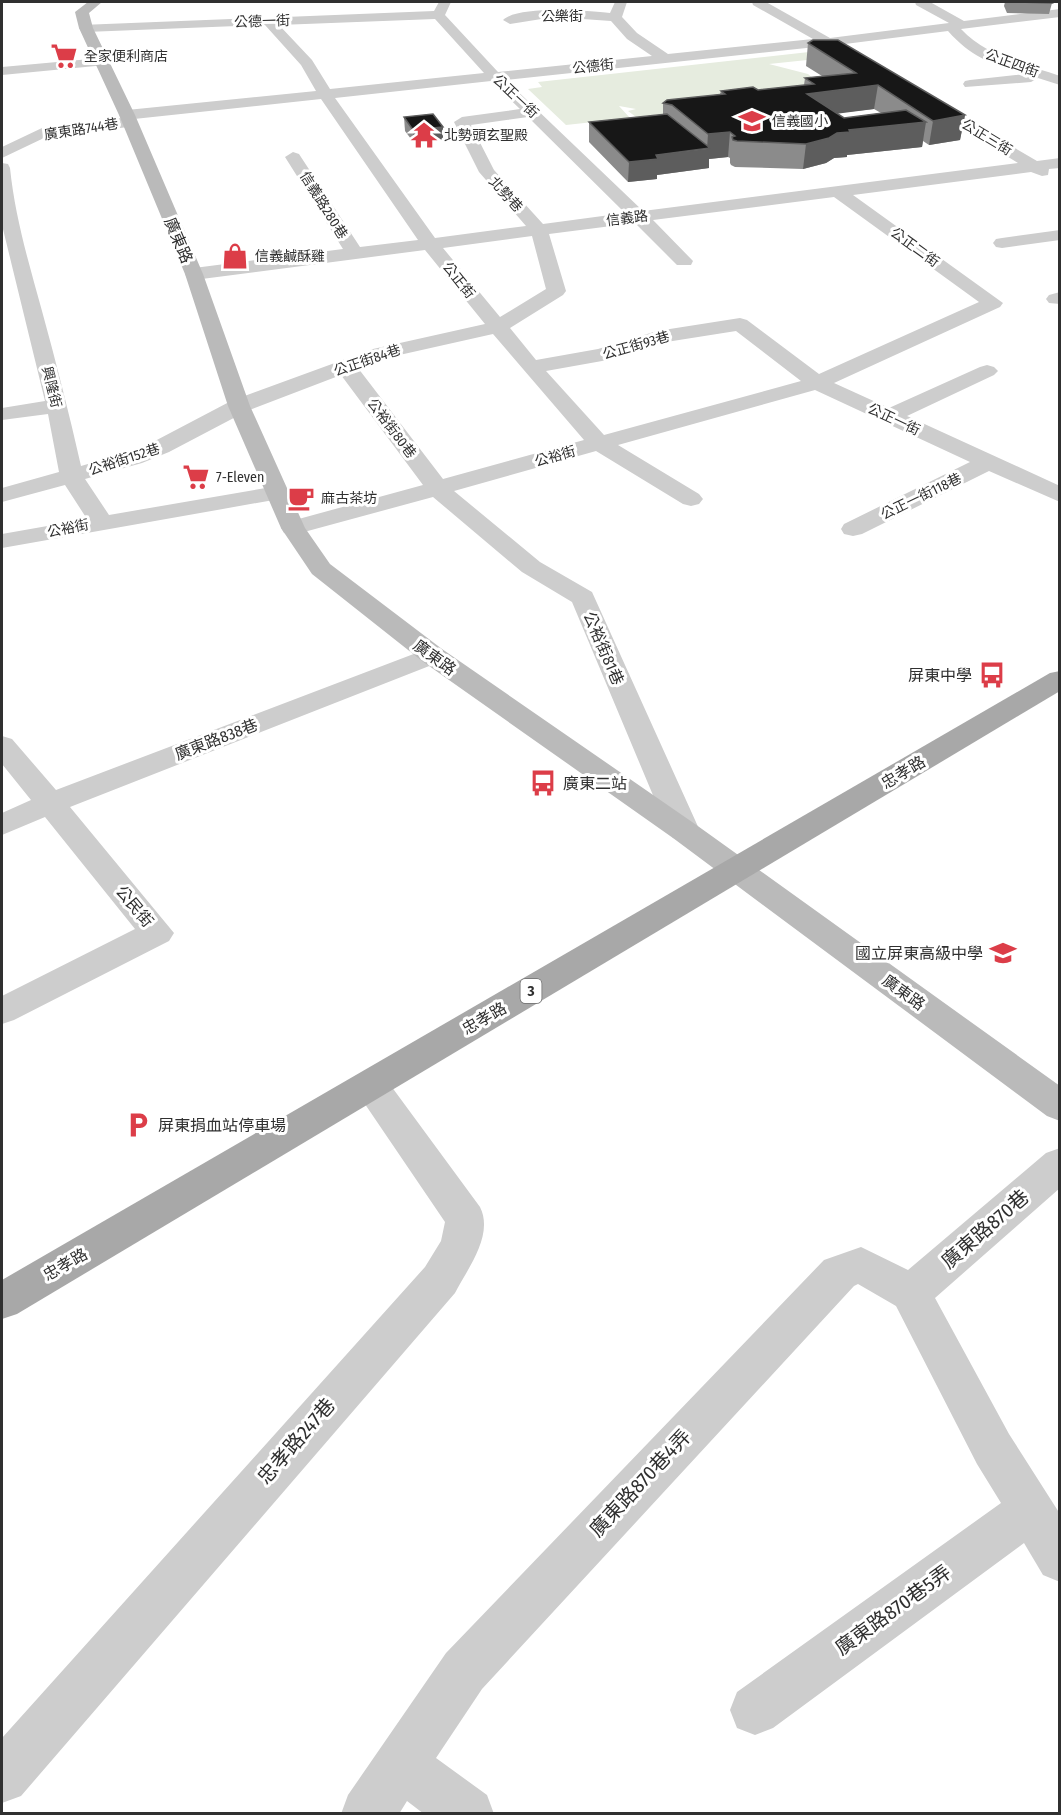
<svg xmlns="http://www.w3.org/2000/svg" width="1061" height="1815" font-family="'Fira Sans Condensed','Noto Sans TC',sans-serif">
  <style>
    .green { fill: #e6ecdf }
    .lines { fill: none; stroke-linecap: round; stroke-linejoin: round }
    .street { fill: #cdcdcd; fill-rule: evenodd }
    .secondary { fill: #bababa; fill-rule: evenodd }
    .primary { fill: #a8a8a8; fill-rule: evenodd }
    .wall { fill: #8b8b8b; fill-rule: evenodd }
    .shaded-wall { fill: #5d5d5d }
    .building { fill: #171717; stroke: #5d5d5d; stroke-width: 1.5 }
    .labels { text-anchor: middle; stroke-width: 6; stroke-linejoin: round; paint-order: stroke }
    .far-street-label { font-size: 14px; fill: #303030; stroke: #fff }
    .far-poi-label { font-size: 14px; fill: #303030; stroke: #fff; text-anchor: start }
    .shield { fill: #fff; stroke: #6e6e6e; stroke-width: 1.5 }
    .shield-label { font-size: 15px; font-weight: bold; fill: #303030 }
    .street-label { font-size: 16px; fill: #303030; stroke: #fff }
    .poi-label { font-size: 16px; fill: #303030; stroke: #fff; text-anchor: end }
    .near-street-label { font-size: 20px; fill: #303030; stroke: #fff }
  </style>
  <rect width="100%" height="100%" fill="#fff"/>
  <polygon class="green" points="827,50 836,57 769,64 808,74 816,81 846,94 636,117 628,111 636,109 619,106 630,118 566,125 528,89 542,87 538,82"/>
  <g class="lines">
    <g class="street">
      <path d="M439,2H451L445,15L498,72L652,56L627,39L611,21L554,17L510,24L503,20C519,5 588,11 610,13L615,2H627L622,17L637,33L668,54L813,39L753,5L752,2H766L830,38L949,23L916,5L915,2H930L964,21L1060,9V17L961,29C987,57 1025,64 1060,76V85L1038,78L1031,82L965,87L963,84L965,81L970,80L1025,74C991,63 973,59 948,31L837,45L831,48L825,46L506,80L643,211L1018,163L920,103L917,100L925,95L1037,161L1060,158V168L1049,169L1048,175L1042,176L1031,172L853,195L1003,303L1000,307L834,383L889,408L980,367L987,365L994,367L998,371L994,375L907,416L1060,486V502L989,471L862,534L853,536L844,534L841,529L844,524L970,462L815,390L618,445L699,494L703,499L699,504L691,506L683,504L596,451L454,491L540,562L592,592L700,831L695,838L684,841L673,838L668,831L572,602L522,572L433,497L293,535L284,533L281,528L284,523L423,485L341,375L247,411L169,452L142,463L85,479L109,515L277,486L285,488L289,493L285,498L2,548V534L87,519L65,485L2,502V488L59,472L48,414L2,420V408L45,401L2,225V163L8,164L10,168C15,217 29,264 42,311C56,362 69,413 81,466L126,453L153,442L231,401L373,349L485,324L425,250L194,280L187,278L185,274L187,270L194,268L343,249L285,157L293,152L299,154L360,247L418,240L321,99L134,119L136,122L133,125L128,127L46,137L2,158V147L42,128L122,118L119,115L122,112L127,110L316,91L301,65L265,25L86,32L81,31L79,28L81,25L434,11ZM435,19L484,73L330,89L312,60L279,25ZM491,81L520,109L462,117L454,122L479,172L526,226L435,238L335,98ZM528,117L625,213L543,224L494,170L471,125ZM834,197L979,302L819,374L747,320L740,318L657,331L598,349L536,360L510,328L563,295L566,291L549,234L635,223L677,265H691L693,261L653,220ZM532,236L546,289L500,317L443,248ZM736,331L801,381L604,435L546,371L602,361L660,343ZM493,334L584,440L443,479L358,368L386,358Z"/>
      <polygon points="101,58 106,59 108,62 106,65 2,75 2,67"/>
      <polygon points="1060,230 1060,240 1002,248 996,247 993,243 996,239 1002,238"/>
      <polygon points="1060,292 1060,304 1049,303 1046,299 1049,295"/>
      <polygon points="432,647 442,649 446,655 442,661 70,807 174,933 169,941 14,1020 2,1024 2,996 135,929 45,817 2,835 2,813 31,800 2,764 2,736 12,739 56,790"/>
      <path d="M370,1071L383,1075L480,1207C494,1235 468,1268 455,1293L21,1796L2,1803V1738L425,1267L441,1241L445,1222L352,1085L357,1075Z"/>
      <polygon points="1060,1148 1060,1188 935,1298 1009,1434 1060,1514 1060,1582 1043,1575 1024,1543 773,1728 755,1735 737,1728 730,1710 737,1692 1001,1503 977,1464 896,1306 858,1284 854,1286 482,1689 436,1758 487,1795 494,1814 424,1814 407,1801 399,1814 341,1814 348,1795 446,1653 824,1260 861,1247 908,1270 1046,1153"/>
    </g>
    <polygon class="secondary" points="88,2 102,2 89,13 93,28 135,115 203,274 250,406 305,528 330,564 442,649 695,824 1060,1086 1060,1121 1047,1116 673,838 422,661 312,574 281,528 228,406 185,274 119,115 79,28 75,12"/>
    <polygon class="primary" points="1060,671 1060,691 17,1314 2,1319 2,1280 1050,673"/>
  </g>
  <g class="wall">
    <polygon points="1005,2 1051,2 1052,3 1049,14 1007,13 1004,6"/>
    <path d="M808,43L965,115L960,140L929,145L923,141L922,147L847,155V157L834,158L826,163L803,169L735,167L731,165L730,163V158L728,157L709,159V168L657,175V179L628,182L589,142V122L663,115V103L720,94L721,91L758,90L804,85L805,78L822,76L806,66ZM874,109L881,113L844,118L837,113Z"/>
    <polygon points="404,117 443,140 414,143 405,131"/>
  </g>
  <g class="shaded-wall">
    <polygon points="878,85 874,109 804,118 807,94"/>
    <polygon points="965,115 960,140 929,145 933,121"/>
    <polygon points="926,122 922,147 847,155 847,157 834,158 826,163 803,169 806,144 837,133 849,130"/>
    <polygon points="443,127 443,140 414,143 413,130"/>
    <polygon points="730,132 728,157 709,159 709,168 657,175 657,179 628,182 629,162 656,155 707,149 708,134"/>
  </g>
  <g class="building">
    <polygon points="1013,2 1051,2 1052,3"/>
    <polygon points="813,40 838,40 965,115 933,121 878,85 807,94 844,118 906,110 926,122 849,130 850,132 837,133 829,138 806,144 737,141 733,140 732,137 735,136 730,132 708,134 672,105 663,103 667,100 725,94 721,91 753,87 758,90 814,84 805,78 856,73 808,43"/>
    <polygon points="433,114 443,127 413,130 404,117"/>
    <polygon points="667,114 710,148 656,155 658,159 629,162 589,122"/>
  </g>
  <defs>
    <g id="supermarket-bare" transform="scale(2.07)"><path d="M-6-5.5h2.5l.6 2H6L4.5 2H-2.5L-4.4-4H-6ZM-1.5 3.2a1.3 1.3 0 1 0 .1 0ZM3 3.2a1.3 1.3 0 1 0 .1 0Z" fill="#dc3d48" stroke="#fff" stroke-width="2.5" paint-order="stroke"/></g>
    <g id="school-bare" transform="scale(2.07)"><path d="M0-5L7-2L0 1L-7-2ZM-4 1L0 2.5L4 1V4Q0 6-4 4Z" fill="#dc3d48" stroke="#fff" stroke-width="2.5" paint-order="stroke"/></g>
    <g id="temple-bare" transform="scale(2.07)"><path d="M0-6L5-2H3V0L6.5 2.5H4V6H1.5V3h-3V6H-4V2.5H-6.5L-3 0V-2H-5Z" fill="#dc3d48" stroke="#fff" stroke-width="2.5" paint-order="stroke"/></g>
    <g id="shop-bare" transform="scale(2.07)"><path d="M-5-2.5h2.3a2.7 3.5 0 0 1 5.4 0H5L5.5 6h-11ZM-1.5-2.5h3a1.5 2.3 0 0 0-3 0Z" fill="#dc3d48" stroke="#fff" stroke-width="2.5" paint-order="stroke"/></g>
    <g id="cafe-bare" transform="scale(2.07)"><path d="M-5.5-4.5H6V0H3Q3 3.5 0 3.5H-2.5Q-5.5 3.5-5.5 0ZM3-3.2v2h1.7v-2ZM-6 4.5H4V6H-6Z" fill="#dc3d48" stroke="#fff" stroke-width="2.5" paint-order="stroke"/></g>
    <g id="bus-bare" transform="scale(2.07)"><path d="M-5-6H5V4H4V6H2V4H-2V6H-4V4H-5ZM-3.5-4V0h7V-4ZM-3.5 1.2v1.5H-2V1.2ZM2 1.2v1.5H3.5V1.2Z" fill="#dc3d48" stroke="#fff" stroke-width="2.5" paint-order="stroke"/></g>
    <g id="parking-bare" transform="scale(2.07)"><path d="M-3.5-5.5H1a3.5 3.5 0 0 1 0 7H-1V5.5H-3.5ZM-1-3.4V-.6H.8a1.4 1.4 0 0 0 0-2.8Z" fill="#dc3d48" stroke="#fff" stroke-width="2.5" paint-order="stroke"/></g>
  </defs>
  <g fill-rule="evenodd">
    <use href="#supermarket-bare" x="64" y="56"/>
    <use href="#school-bare" x="752" y="121"/>
    <use href="#temple-bare" x="424" y="135"/>
    <use href="#shop-bare" x="235" y="256"/>
    <use href="#supermarket-bare" x="196" y="477"/>
    <use href="#cafe-bare" x="301" y="498"/>
    <use href="#bus-bare" x="992" y="675"/>
    <use href="#bus-bare" x="543" y="783"/>
    <use href="#school-bare" x="1003" y="953"/>
    <use href="#parking-bare" x="138" y="1125"/>
  </g>
  <g class="labels">
    <g class="far-street-label">
      <text x="562" y="21">公樂街</text>
      <text transform="translate(262 21) rotate(-2)" y="5">公德一街</text>
      <text transform="translate(1012 63) rotate(20)" y="5">公正四街</text>
      <text transform="translate(593 66) rotate(-6)" y="5">公德街</text>
      <text transform="translate(516 96) rotate(43)" y="5">公正一街</text>
      <text transform="translate(81 129) rotate(-9)" y="5">廣東路744巷</text>
      <text transform="translate(987 137) rotate(31)" y="5">公正三街</text>
      <text transform="translate(506 194) rotate(48)" y="5">北勢巷</text>
      <text transform="translate(324 205) rotate(58)" y="5">信義路280巷</text>
      <text transform="translate(627 218) rotate(-7)" y="5">信義路</text>
      <text transform="translate(915 247) rotate(36)" y="5">公正二街</text>
      <text transform="translate(459 280) rotate(51)" y="5">公正街</text>
      <text transform="translate(636 345) rotate(-16)" y="5">公正街93巷</text>
      <text transform="translate(367 360) rotate(-19)" y="5">公正街84巷</text>
      <text transform="translate(52 387) rotate(76)" y="5">興隆街</text>
      <text transform="translate(894 419) rotate(25)" y="5">公正一街</text>
      <text transform="translate(392 428) rotate(53)" y="5">公裕街80巷</text>
      <text transform="translate(555 456) rotate(-16)" y="5">公裕街</text>
      <text transform="translate(124 459) rotate(-18)" y="5">公裕街152巷</text>
      <text transform="translate(921 496) rotate(-26)" y="5">公正一街118巷</text>
      <text transform="translate(68 528) rotate(-11)" y="5">公裕街</text>
    </g>
    <g class="far-poi-label">
      <text x="84" y="61">全家便利商店</text>
      <text x="772" y="126">信義國小</text>
      <text x="444" y="140">北勢頭玄聖殿</text>
      <text x="255" y="261">信義鹹酥雞</text>
      <text x="216" y="482">7-Eleven</text>
      <text x="321" y="503">麻古茶坊</text>
    </g>
    <rect class="shield" x="520.5" y="979" width="21" height="24" rx="4.5"/>
    <g class="shield-label">
      <text x="531" y="996">3</text>
    </g>
    <g class="street-label">
      <text transform="translate(179 240) rotate(67)" y="6">廣東路</text>
      <text transform="translate(604 648) rotate(67)" y="6">公裕街81巷</text>
      <text transform="translate(435 657) rotate(36)" y="6">廣東路</text>
      <text transform="translate(216 739) rotate(-21)" y="6">廣東路838巷</text>
      <text transform="translate(903 772) rotate(-31)" y="6">忠孝路</text>
      <text transform="translate(135 906) rotate(50)" y="6">公民街</text>
      <text transform="translate(904 992) rotate(36)" y="6">廣東路</text>
      <text transform="translate(484 1018) rotate(-30)" y="6">忠孝路</text>
      <text transform="translate(65 1264) rotate(-30)" y="6">忠孝路</text>
    </g>
    <g class="poi-label">
      <text x="972" y="681">屏東中學</text>
      <text x="563" y="789" text-anchor="start">廣東二站</text>
      <text x="983" y="959">國立屏東高級中學</text>
      <text x="158" y="1131" text-anchor="start">屏東捐血站停車場</text>
    </g>
    <g class="near-street-label">
      <text transform="translate(985 1229) rotate(-41)" y="7">廣東路870巷</text>
      <text transform="translate(296 1441) rotate(-49)" y="7">忠孝路247巷</text>
      <text transform="translate(640 1483) rotate(-47)" y="7">廣東路870巷4弄</text>
      <text transform="translate(893 1610) rotate(-36)" y="7">廣東路870巷5弄</text>
    </g>
  </g>
  <rect width="1061" height="1815" fill="none" stroke="#303030" stroke-width="6"/>
</svg>
